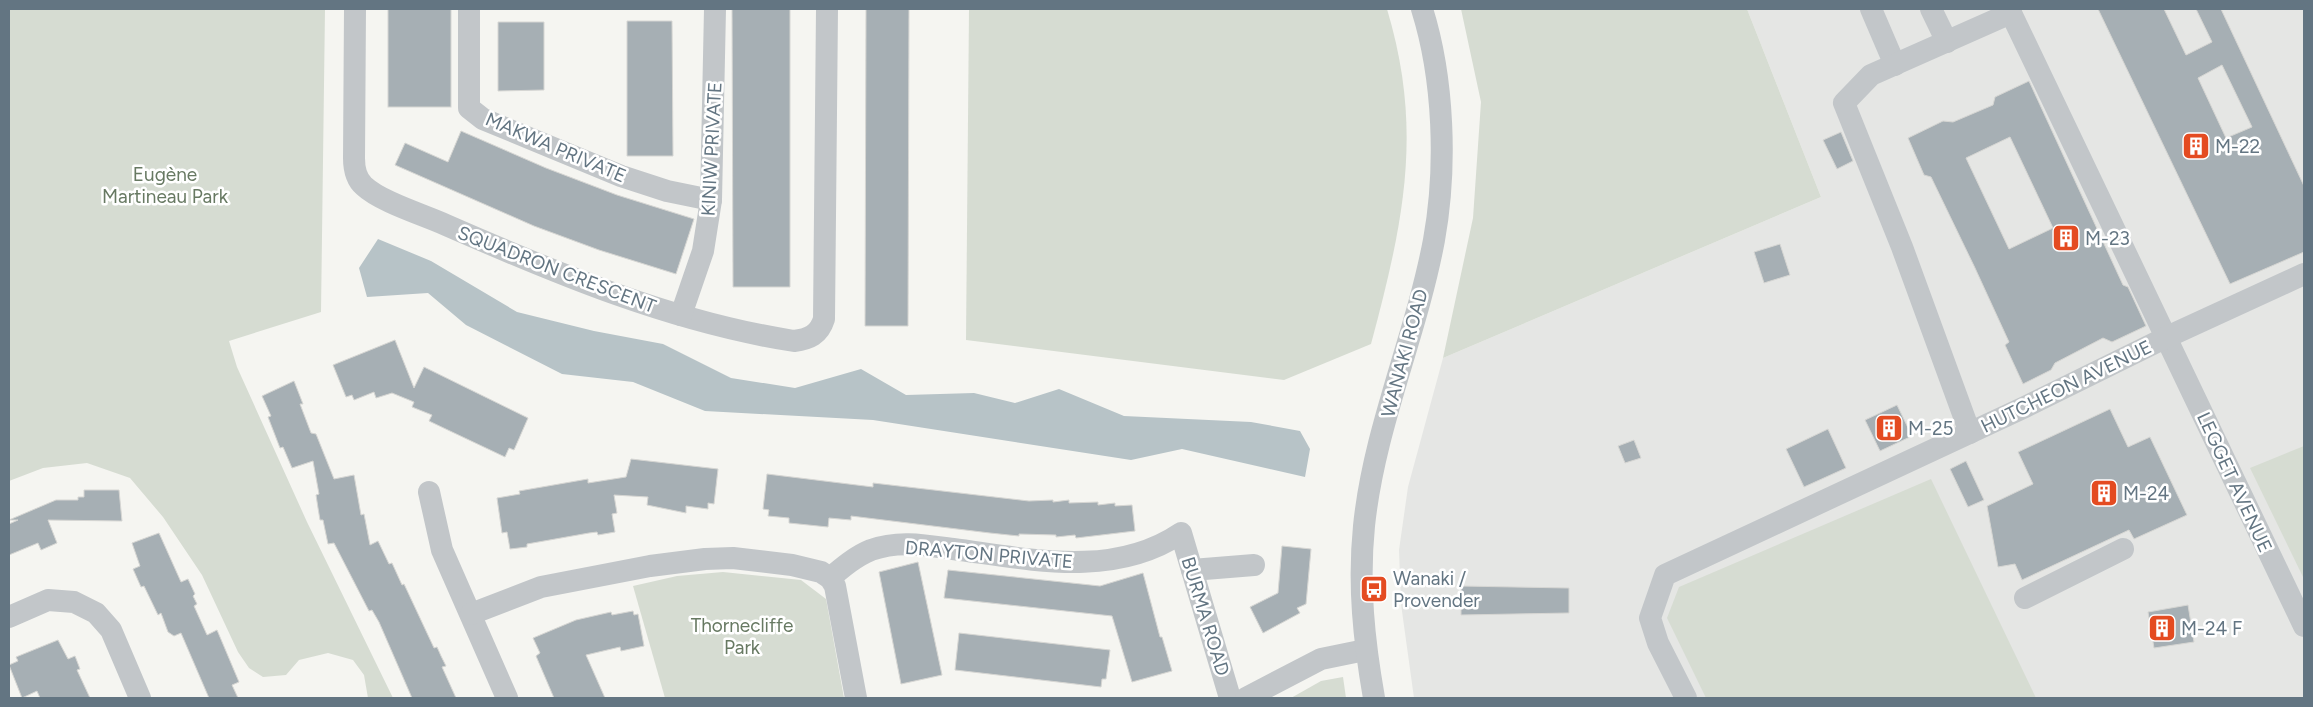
<svg xmlns="http://www.w3.org/2000/svg" width="2313" height="707" font-family="Figtree,sans-serif">
  <style>
    .built { fill: #e5e6e4 }
    .green { fill: #d6dcd2 }
    .water { fill: #b7c3c7 }
    .building { fill: #a6afb4; stroke: #d6d6d3; fill-rule: evenodd }
    .lines { fill: none; stroke-linecap: round; stroke-linejoin: round }
    .minor { stroke: #c2c6c9; stroke-width: 22 }
    .labels { text-anchor: middle; stroke-width: 5; stroke-linejoin: round; paint-order: stroke }
    .poi-label { font-size: 19px; fill: #637582; stroke: #fff; text-anchor: start }
    .street-label { font-size: 19px; fill: #637582; stroke: #fff }
    .park-label { font-size: 19px; fill: #677962; stroke: #fff }
  </style>
  <rect width="100%" height="100%" fill="#f5f5f1"/>
  <polygon class="built" points="1747,9 2304,9 2304,698 1414,698 1401,604 1399,550 1408,487 1443,358 1821,197"/>
  <g class="green">
    <polygon points="9,9 325,9 321,312 229,341 237,367 307,522 393,698 368,698 364,675 353,660 328,653 299,660 286,675 263,677 249,668 238,652 202,575 163,517 130,478 87,463 43,468 9,481"/>
    <path d="M969,9H1387C1424,132 1403,224 1371,344L1284,380L966,340Z"/>
    <polygon points="1461,9 1747,9 1821,197 1443,358 1473,218 1481,102"/>
    <polygon points="2304,446 2304,579 2250,468"/>
    <polygon points="1931,479 2036,698 1706,698 1667,618 1679,587"/>
    <polygon points="723,572 801,580 826,599 844,698 665,698 633,586 677,576"/>
    <polygon points="1343,677 1346,698 1291,698 1321,681"/>
  </g>
  <polygon class="water" points="378,239 431,261 517,312 594,331 663,344 731,378 795,388 861,369 906,395 974,393 1015,403 1059,389 1124,416 1251,422 1300,431 1310,449 1305,477 1182,449 1131,460 873,420 705,411 633,382 562,374 466,325 428,293 367,297 359,268"/>
  <g class="building">
    <rect x="388" y="9" width="63" height="98"/>
    <polygon points="732,9 790,9 790,287 733,287"/>
    <polygon points="866,9 909,9 908,326 865,326"/>
    <path d="M2098,9H2164L2186,55L2212,42L2196,9H2221L2304,186V252L2230,284ZM2222,65L2252,127L2226,138L2198,78Z"/>
    <polygon points="627,21 672,21 673,156 627,156"/>
    <polygon points="498,22 544,22 544,90 498,91"/>
    <path d="M2029,81L2123,285L2128,287L2146,326L2112,342L2103,338L2055,363L2051,370L2023,384L2005,345L2009,342L1975,268L1931,177L1924,175L1908,138L1943,121L1953,122L1993,105L1995,97ZM2010,137L2053,228L2009,249L1966,158Z"/>
    <polygon points="461,131 546,168 617,195 694,219 676,274 599,250 534,226 395,165 405,143 448,162"/>
    <polygon points="1841,132 1853,161 1837,169 1823,140"/>
    <polygon points="1780,244 1790,275 1764,283 1754,252"/>
    <polygon points="395,340 414,388 424,367 528,418 514,450 509,448 505,457 450,431 429,421 432,415 412,407 414,402 392,393 376,398 374,392 354,400 352,395 346,397 333,365"/>
    <polygon points="294,381 303,404 300,404 311,433 316,434 334,479 354,475 361,515 364,514 370,545 378,541 389,564 392,563 402,585 404,584 434,648 437,647 441,656 446,666 442,667 456,698 412,698 379,622 372,610 369,611 334,543 328,544 323,520 320,520 318,508 316,495 319,494 313,461 292,468 283,447 280,448 268,417 271,416 262,396"/>
    <polygon points="1897,405 1912,436 1880,451 1865,420"/>
    <polygon points="2110,409 2128,447 2150,437 2187,515 2134,539 2129,530 2022,580 2015,564 1998,567 1987,506 2033,484 2018,452"/>
    <polygon points="1828,429 1846,468 1804,487 1786,449"/>
    <polygon points="1634,440 1641,458 1625,463 1618,446"/>
    <polygon points="631,459 718,469 714,504 708,503 708,509 686,506 686,513 647,505 648,497 614,495 617,513 612,514 615,532 598,535 597,532 589,533 527,544 527,547 510,549 507,532 502,533 497,498 520,494 519,491 588,479 588,483 626,477"/>
    <polygon points="1966,461 1984,500 1968,507 1950,469"/>
    <polygon points="767,474 873,487 873,483 1029,501 1053,500 1053,502 1069,500 1069,503 1098,502 1098,505 1115,503 1115,506 1132,505 1135,531 1076,538 1075,535 1056,537 1056,535 1019,534 1019,536 990,533 851,516 851,520 829,518 828,527 789,523 789,518 768,516 769,510 763,509"/>
    <polygon points="84,490 119,490 122,521 48,520 57,543 41,550 38,543 9,555 9,524 18,520 9,520 56,500 78,500 78,497 84,497"/>
    <polygon points="159,533 181,582 188,579 195,594 193,596 197,604 194,606 207,635 217,630 239,682 232,685 238,698 209,698 181,633 174,636 168,632 161,613 158,615 144,586 141,587 133,569 140,566 132,543"/>
    <polygon points="1282,546 1311,549 1306,604 1297,608 1300,613 1263,633 1250,607 1278,593"/>
    <polygon points="918,562 942,675 901,684 879,572"/>
    <polygon points="948,570 1100,586 1143,573 1160,637 1162,637 1172,671 1132,682 1112,616 944,598"/>
    <polygon points="1461,586 1569,588 1569,613 1461,615"/>
    <polygon points="2188,605 2194,642 2154,648 2148,612"/>
    <polygon points="633,611 634,615 638,614 644,646 621,651 620,647 586,655 605,698 554,698 536,656 540,653 533,638 576,620 611,612 612,615"/>
    <polygon points="959,633 1110,650 1106,679 1102,679 1101,687 955,670"/>
    <polygon points="58,640 68,659 75,656 80,669 77,670 90,698 40,698 37,691 22,698 9,665 18,661 16,657"/>
  </g>
  <g class="lines">
    <g class="minor">
      <path d="M355,9L354,158C354,169 356,179 364,186C381,202 424,215 446,225C558,274 672,322 794,341C809,339 819,335 824,319L827,9"/>
      <polyline points="469,9 469,108 483,119 621,176 667,191 711,200"/>
      <polyline points="1871,9 1895,65"/>
      <polyline points="1931,9 1947,42"/>
      <polyline points="2009,9 2304,626"/>
      <polyline points="681,315 703,251 711,200 715,9"/>
      <polyline points="1970,433 1902,247 1844,103 1871,75 2011,13"/>
      <polyline points="429,492 442,550 507,698"/>
      <polyline points="1192,570 1254,565"/>
      <path d="M830,578C843,567 856,556 871,550C898,540 925,545 953,549C1029,559 1113,579 1181,533L1230,698"/>
      <polyline points="2025,598 2123,549"/>
      <polyline points="471,614 541,587 650,566 705,559 733,558 792,565 821,572 830,578 835,586 856,698"/>
      <polyline points="9,617 48,600 74,602 96,613 111,630 140,698"/>
      <polyline points="1246,698 1321,659 1365,650"/>
      <path d="M1374,698C1364,641 1358,585 1364,526C1374,428 1416,336 1434,240C1447,168 1444,79 1422,9"/>
      <polyline points="1686,698 1658,643 1650,618 1665,575 2025,407 2167,337 2304,274"/>
    </g>
  </g>
  <defs>
    <g id="building-square" transform="scale(1.4375)"><rect x="-9" y="-9" width="18" height="18" rx="4" fill="#e44b21" stroke="#fff"/><path d="M-4-6H4V6H1V3H-1V6H-4ZM-2.5-4.3h1.7v1.8h-1.7ZM.8-4.3h1.7v1.8H.8ZM-2.5-1h1.7V.8h-1.7ZM.8-1h1.7V.8H.8Z" fill="#fff"/></g>
    <g id="bus-square" transform="scale(1.4375)"><rect x="-9" y="-9" width="18" height="18" rx="4" fill="#e44b21" stroke="#fff"/><path d="M-5-6H5V4H4V6H2V4H-2V6H-4V4H-5ZM-3.5-4V0h7V-4ZM-3.5 1.2v1.5H-2V1.2ZM2 1.2v1.5H3.5V1.2Z" fill="#fff"/></g>
  </defs>
  <g fill-rule="evenodd">
    <use href="#building-square" x="2196" y="146"/>
    <use href="#building-square" x="2066" y="238"/>
    <use href="#building-square" x="1889" y="428"/>
    <use href="#building-square" x="2104" y="493"/>
    <use href="#bus-square" x="1374" y="589"/>
    <use href="#building-square" x="2162" y="628"/>
  </g>
  <g class="labels">
    <g class="poi-label">
      <text x="2215" y="153">M-22</text>
      <text x="2085" y="245">M-23</text>
      <text x="1908" y="435">M-25</text>
      <text x="2123" y="500">M-24</text>
      <text x="1393" y="585">Wanaki /<tspan x="1393" dy="22">Provender</tspan></text>
      <text x="2181" y="635">M-24 F</text>
    </g>
    <g class="street-label">
      <text transform="translate(556 147) rotate(23)" y="7">MAKWA PRIVATE</text>
      <text transform="translate(711 149) rotate(-87)" y="7">KINIW PRIVATE</text>
      <text transform="translate(557 269) rotate(21)" y="7">SQUADRON CRESCENT</text>
      <text transform="translate(1404 353) rotate(-75)" y="7">WANAKI ROAD</text>
      <text transform="translate(2066 386) rotate(-26)" y="7">HUTCHEON AVENUE</text>
      <text transform="translate(2235 482) rotate(65)" y="7">LEGGET AVENUE</text>
      <text transform="translate(989 554) rotate(5)" y="7">DRAYTON PRIVATE</text>
      <text transform="translate(1206 616) rotate(73)" y="7">BURMA ROAD</text>
    </g>
    <g class="park-label">
      <text x="165" y="181">Eugène<tspan x="165" dy="22">Martineau Park</tspan></text>
      <text x="742" y="632">Thornecliffe<tspan x="742" dy="22">Park</tspan></text>
    </g>
  </g>
  <rect width="2313" height="707" fill="none" stroke="#637582" stroke-width="20"/>
</svg>
